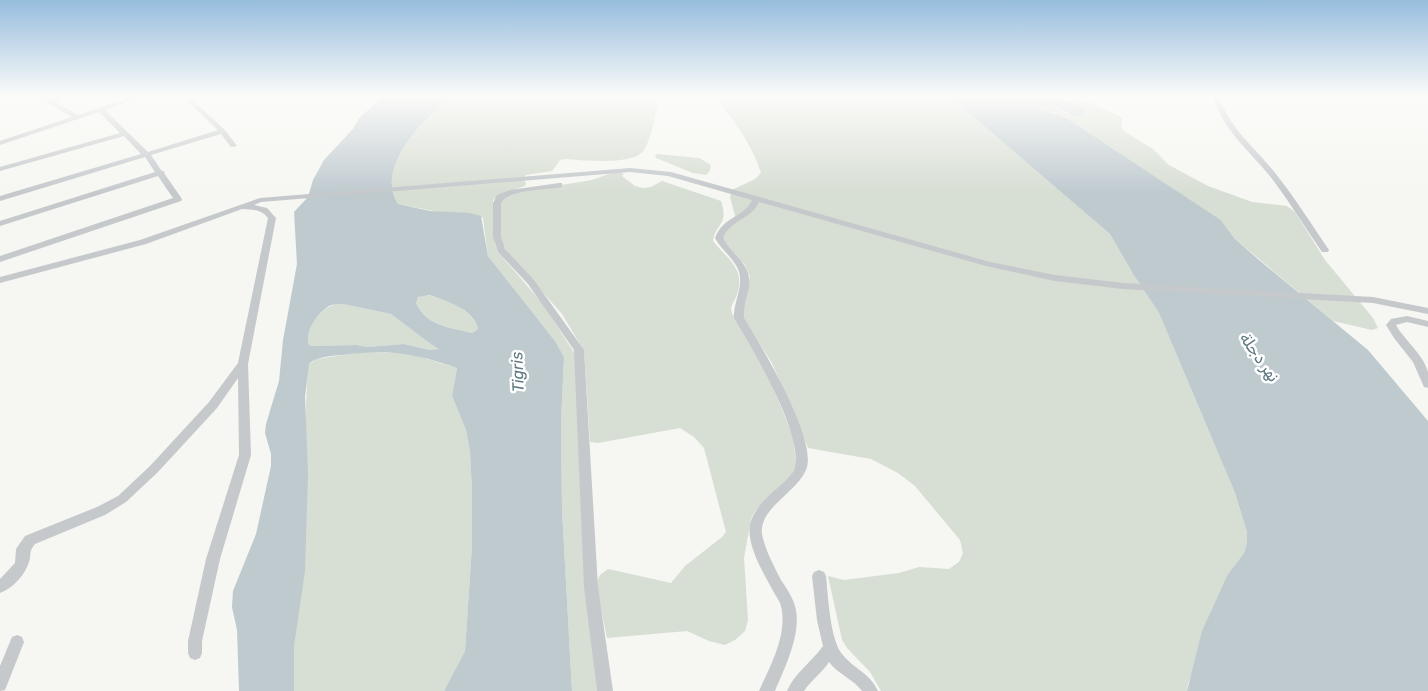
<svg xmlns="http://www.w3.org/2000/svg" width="1428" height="691" font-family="Rubik,'Noto Sans Arabic',sans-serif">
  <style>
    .green { fill: #d7ded3 }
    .water { fill: #bfcacf; fill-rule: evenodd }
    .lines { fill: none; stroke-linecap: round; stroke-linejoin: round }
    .street { fill: #c5c9cc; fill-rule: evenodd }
    .labels { text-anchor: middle; stroke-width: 5; stroke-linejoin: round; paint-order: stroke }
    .water-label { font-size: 16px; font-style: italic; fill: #5f7882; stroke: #fff }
  </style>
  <rect width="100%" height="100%" fill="#f6f6f2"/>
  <g class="green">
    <path d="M452,97H659C655,113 653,135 644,150C634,166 582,160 565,159L560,160L552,171L526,175L523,179L526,183L525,186L501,194L493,200L495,244L498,252L542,303L575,354L585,586L597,691H572L562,510L561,423L564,357L555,341L488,256L483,218L470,213H444L403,205L398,204C374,168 425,116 452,97Z"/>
    <path d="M713,97H953L963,108L1110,234L1133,274L1159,313L1235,493L1247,532V543L1244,553L1228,574L1188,684L1187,691H881L870,672L847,648L842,640L828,576L844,580L899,573L919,567L949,569L959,562L963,553L960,540L915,486L898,473L871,459L808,448L772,363L742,316L741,312L750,277L745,265L722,239L723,234L735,216L730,197L732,190L755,179L761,173C754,149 732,114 713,97Z"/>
    <polygon points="1075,100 1090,102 1123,118 1121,125 1124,131 1154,150 1169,165 1208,186 1252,202 1287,206 1295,212 1325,260 1373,318 1378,328 1372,330 1333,321 1234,238 1221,220 1068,119 1039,108 1042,104 1050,104 1067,114 1082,108 1072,102"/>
    <polygon points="657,154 699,158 711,165 710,171 706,175 693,173 656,158 655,156"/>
    <path d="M617,171L624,174L622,176L635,186L643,188L651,187L662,181L721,201C729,226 716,222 713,241C726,258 744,267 738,291C737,297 732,302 731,309L732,313L765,367L793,437L796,464L792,474L755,511L751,519L744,558L748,620L745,631L735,640L725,645L709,641L687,631L607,638L596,584L600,575L608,569L671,583L685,566L722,537L726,532L704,448L694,437L680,428L598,443L590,442L584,351L562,314L508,253L503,245L501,238L500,202L511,193L592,180Z"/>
    <path d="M424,295C442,296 474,310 478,329L472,333C450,327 427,327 416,303L417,298Z"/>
    <path d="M336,304H343L391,314L428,342L440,349L430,350L404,344L367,347L357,345L313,346L309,345C304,329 321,308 336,304Z"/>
    <polygon points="362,352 407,353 457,368 452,396 466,430 470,452 472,491 472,545 465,651 444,691 294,691 293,689 294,646 308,365 317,359"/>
  </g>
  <g class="water">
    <path d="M383,97H452C425,116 374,168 398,204L430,211L470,213L481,216L488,256L555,341L564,357L561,423L562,510L572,691H444L465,651L472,545V491L470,452L466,430L452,396L457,368C412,353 390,349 342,355C331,356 318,356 309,364L305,397L308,474L305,571L294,646V691H239L237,630L232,607L233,591L256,534L271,466V454L265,433L266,424L279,381L283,340L297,264L294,212L308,197L313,180L324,160L353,129L359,118ZM429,295C445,300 474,309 478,329L472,333C450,327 427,327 416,303L418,297ZM343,304L391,314L428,342L439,349L430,350L404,344L367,347L357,345L313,346L309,345C304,331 319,311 331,305C335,304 339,304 343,304Z"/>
    <path d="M953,97C976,97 1076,91 1085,112L1079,116C1065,115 1051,98 1039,107L1040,109L1068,119L1221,220L1234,238L1259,260L1368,350L1428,421V691H1187L1202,631L1228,574L1244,553L1247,543V532L1235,493L1159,313L1133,274L1110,234L963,108Z"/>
  </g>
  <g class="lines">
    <g class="street">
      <polygon points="38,97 45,97 50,99 68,97 55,102 78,115 132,97 140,97 105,110 148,152 218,130 183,97 189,97 225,130 237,146 231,147 221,134 151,155 161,170 165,172 164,173 182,199 181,201 0,262 0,256 173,198 158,176 0,226 0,221 155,172 145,157 0,201 0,196 141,154 124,136 0,171 0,167 120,133 99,112 0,145 0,141 72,117"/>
      <path d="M1213,97H1219C1233,133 1253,145 1276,174C1295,198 1312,225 1329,250L1328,252H1322C1304,226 1288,199 1269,175C1247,148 1224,131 1213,97Z"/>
      <path d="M630,168L671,172L990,262L1055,275L1123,283L1373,297L1428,308V314L1373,303L1123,289L1055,281L986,266L759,202C752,219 730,220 723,238C732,255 752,264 749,286C747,297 743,307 744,318C761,345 819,442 806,470C796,493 759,508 762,534C765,550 774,566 781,580C786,587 791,595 794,603C804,629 785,667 775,691H759C770,666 788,635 781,606C780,601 775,595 772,589C763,572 744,541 751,521C758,500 780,489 793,472C809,442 751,346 734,318C733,301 746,284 737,267C731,256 721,249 715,238C723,216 745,217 752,200L668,176L630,172L261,202L254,205L267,208L276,218L248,364L251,455L220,559L202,641V653L200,658L195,660L190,658L188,653V641L206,559L239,455L238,378L217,408L158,472L126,502L105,515L35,544C28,553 32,553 29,562C25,575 13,588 0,593V579L15,563L16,549L25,536L97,507L118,496L150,466L209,402L238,363L268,218C261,209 253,210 242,209L146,244L0,283V277L140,240L260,198Z"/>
      <path d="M559,183H562V187C547,190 508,189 501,203V237L505,249L534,280L584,350L598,587L613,691H597L584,587L574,350L528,284L498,252L493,237V203L497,195L510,190Z"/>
      <path d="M1407,316L1428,321V327L1407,322L1396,325C1405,341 1423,354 1428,372C1428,376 1428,383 1428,388L1424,387L1413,362L1394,338L1386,325L1391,319Z"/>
      <path d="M819,570L824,572L826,576C828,595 830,642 843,655C855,670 869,672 878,691H862C853,679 838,674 829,662C822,673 811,680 804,691H787C795,672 812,662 823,646L817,620L812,576L814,572Z"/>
      <polygon points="17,635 22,637 24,642 5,690 0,691 0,666 12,637"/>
    </g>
  </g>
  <linearGradient id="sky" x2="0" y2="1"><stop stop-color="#97bdde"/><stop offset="0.5" stop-color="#fbfbf9"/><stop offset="1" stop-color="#fbfbf9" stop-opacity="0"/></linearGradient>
  <rect width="1428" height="193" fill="url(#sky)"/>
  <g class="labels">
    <g class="water-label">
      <text transform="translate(1260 357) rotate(55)" y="6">نهر دجلة</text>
      <text transform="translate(517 372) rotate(-92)" y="6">Tigris</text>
    </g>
  </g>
</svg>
